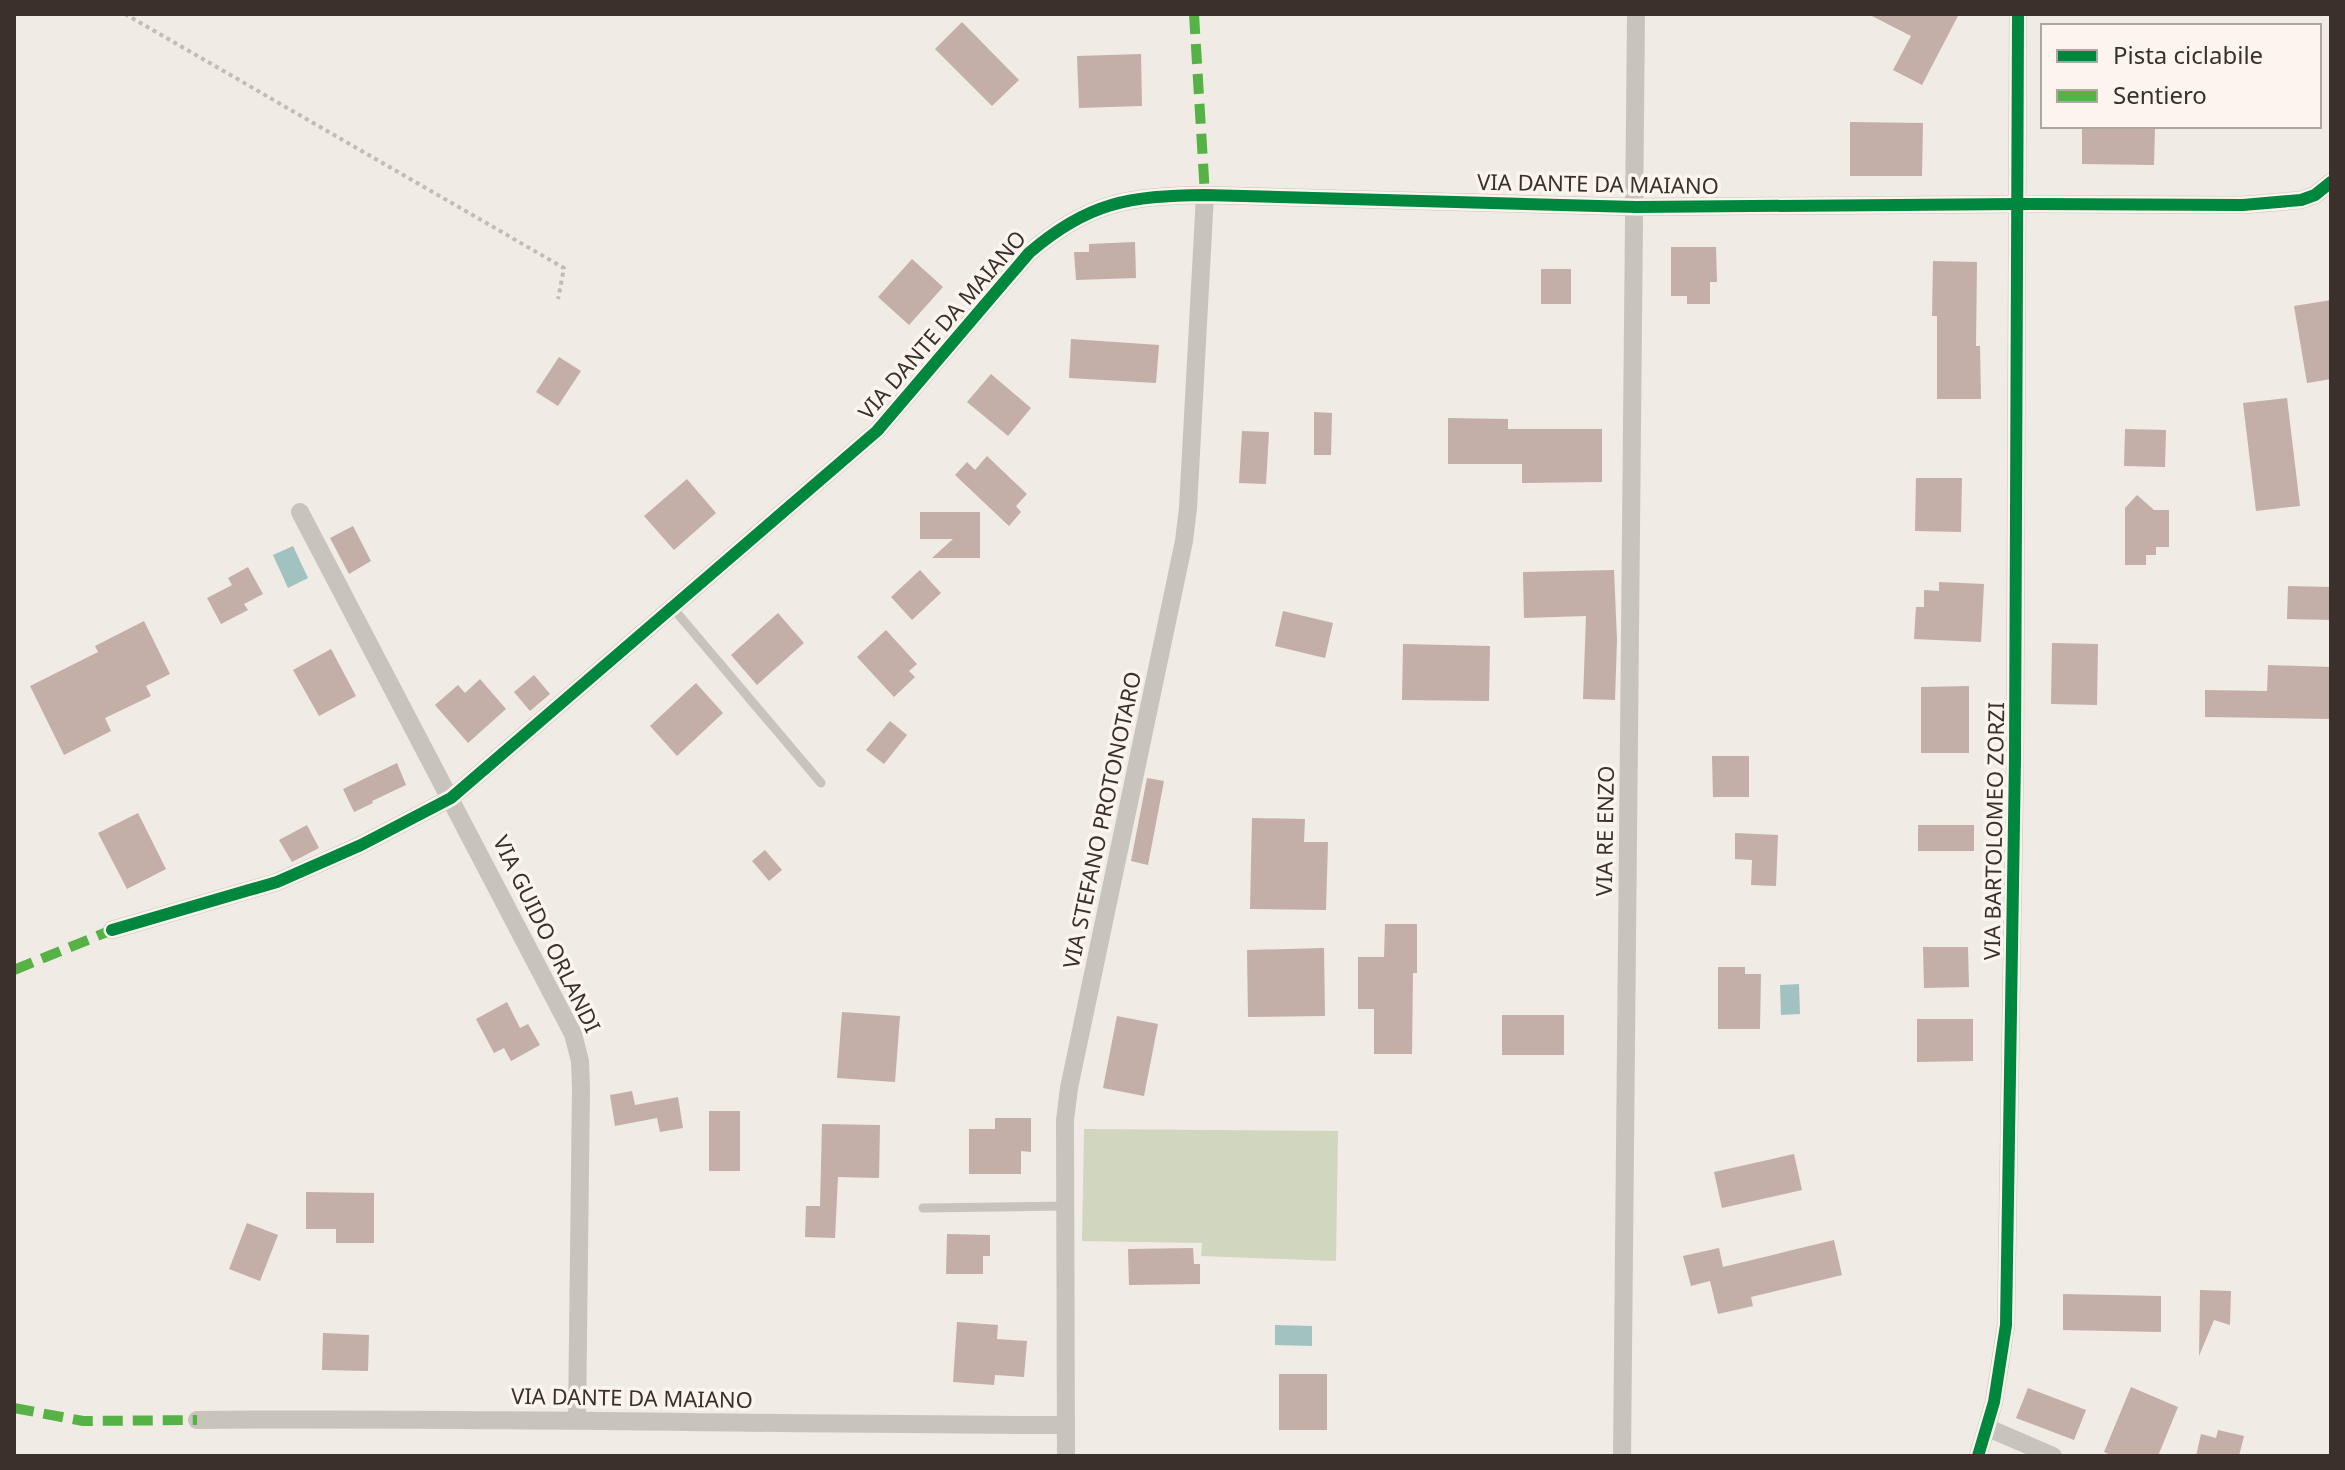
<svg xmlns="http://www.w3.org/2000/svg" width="2345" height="1470" font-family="'Noto Sans',sans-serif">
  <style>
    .green { fill: #d1d6bf }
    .water { fill: #a1c2c1 }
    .building { fill: #c3afa7 }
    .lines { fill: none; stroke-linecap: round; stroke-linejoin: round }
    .path { stroke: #c2bbb6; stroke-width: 4; stroke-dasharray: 4 4; stroke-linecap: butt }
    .lane { stroke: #c9c3be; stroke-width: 9 }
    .street { stroke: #c9c3be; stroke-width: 18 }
    .quiet { stroke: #57b246; stroke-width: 10; stroke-dasharray: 20 10; stroke-linecap: butt }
    .cycleway-casing { stroke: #fbf5ee; stroke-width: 17 }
    .cycleway { stroke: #00873e; stroke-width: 12 }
    .labels { text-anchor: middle; stroke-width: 7; stroke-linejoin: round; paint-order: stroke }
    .street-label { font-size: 22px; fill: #3b302b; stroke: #fbf5ee }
  </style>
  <rect width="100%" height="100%" fill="#f0ebe5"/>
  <polygon class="green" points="1084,1129 1338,1131 1336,1261 1201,1256 1202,1243 1082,1241"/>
  <g class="water">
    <polygon points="293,546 308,578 288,588 273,555"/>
    <polygon points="1799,984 1800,1014 1781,1015 1780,985"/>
    <polygon points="1275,1325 1312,1326 1312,1346 1275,1345"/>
  </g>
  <g class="building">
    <polygon points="1868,14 1959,14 1922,85 1893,70 1911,36"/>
    <polygon points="962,22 1019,80 992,106 935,49"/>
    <polygon points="1141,54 1142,106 1079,108 1077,56"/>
    <polygon points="1850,122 1923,123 1922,176 1850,176"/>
    <polygon points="2082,127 2155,128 2154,165 2082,164"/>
    <polygon points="1135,242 1136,278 1076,280 1074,252 1089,252 1089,244"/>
    <polygon points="1671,247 1716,247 1717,282 1710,282 1710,304 1687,304 1687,296 1671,296"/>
    <polygon points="912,259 943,287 909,325 878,297"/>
    <polygon points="1933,261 1977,262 1976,346 1980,346 1981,399 1937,399 1937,316 1932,316"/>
    <rect x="1541" y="269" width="30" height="35"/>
    <polygon points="2331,300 2331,379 2307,383 2294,306"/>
    <polygon points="1071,339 1159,345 1156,383 1069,378"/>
    <polygon points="559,357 581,371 558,406 536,392"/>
    <polygon points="991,374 1031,408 1008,436 967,402"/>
    <polygon points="2287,398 2300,506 2256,511 2243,403"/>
    <polygon points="1314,412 1332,413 1331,455 1314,455"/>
    <polygon points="1448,418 1508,419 1508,429 1602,429 1602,482 1522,483 1522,464 1448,464"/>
    <polygon points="2125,429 2166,430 2165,467 2124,466"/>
    <polygon points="1242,431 1269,432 1266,484 1239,483"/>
    <polygon points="987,456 1027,494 1016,506 1021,512 1009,526 955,475 967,462 975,470"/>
    <polygon points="1916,478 1962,478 1961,532 1915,531"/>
    <polygon points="687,479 716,513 674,550 644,516"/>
    <polygon points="2137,495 2154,510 2169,510 2169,547 2156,547 2156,555 2146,555 2146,565 2125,565 2125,508"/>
    <polygon points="920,512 980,512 980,558 932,558 953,539 920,539"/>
    <polygon points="353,526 371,561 349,574 330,538"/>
    <polygon points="248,567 263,594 244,604 248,610 221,624 207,598 232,585 228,578"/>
    <polygon points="920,570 941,593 912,620 891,597"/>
    <polygon points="1614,570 1617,640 1615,700 1583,699 1586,616 1524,618 1523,572"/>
    <polygon points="1939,582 1984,584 1981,642 1914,639 1916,607 1924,607 1924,590 1939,591"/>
    <polygon points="2288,586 2331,587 2331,620 2287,619"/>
    <polygon points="1283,611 1333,623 1325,658 1275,646"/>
    <polygon points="778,613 804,643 757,685 731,655"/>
    <polygon points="144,621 170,674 146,686 151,696 105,718 111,731 64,755 30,686 98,652 95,646"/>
    <polygon points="886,630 917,664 909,671 915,677 894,697 857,657"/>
    <polygon points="2052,643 2098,644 2097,705 2051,704"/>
    <polygon points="1403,644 1490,646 1489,701 1402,700"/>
    <polygon points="331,649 356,696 319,716 293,670"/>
    <polygon points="2268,665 2331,667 2331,719 2205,717 2205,690 2267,691"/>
    <polygon points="534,675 550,694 530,711 514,692"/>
    <polygon points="480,679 506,709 468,743 435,705 458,685 465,693"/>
    <polygon points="696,683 723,713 677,756 650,726"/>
    <polygon points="1969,686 1969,753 1921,753 1921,687"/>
    <polygon points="890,721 907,735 884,764 866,750"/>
    <polygon points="1712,756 1749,756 1749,797 1713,797"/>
    <polygon points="397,763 406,785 372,801 373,803 354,812 343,789"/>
    <polygon points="1147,778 1164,781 1148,865 1131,861"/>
    <polygon points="138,813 166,869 127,889 98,833"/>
    <polygon points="1252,818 1305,819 1304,842 1328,842 1326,910 1250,909"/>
    <polygon points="307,825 319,848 292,862 279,840"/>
    <rect x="1918" y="825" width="56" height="26"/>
    <polygon points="1735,833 1778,835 1776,886 1751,885 1752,860 1735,859"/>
    <polygon points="765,850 782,870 769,881 752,861"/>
    <polygon points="1385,924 1417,924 1417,973 1413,973 1412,1054 1374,1054 1374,1009 1358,1009 1358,957 1384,957"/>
    <polygon points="1923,947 1968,947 1969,987 1924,988"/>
    <polygon points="1324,948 1325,1016 1248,1017 1247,950"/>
    <polygon points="1718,967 1745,967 1745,974 1761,974 1760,1029 1718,1029"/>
    <polygon points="507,1002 520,1028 528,1024 540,1045 511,1061 504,1048 494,1053 476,1019"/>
    <polygon points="842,1012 900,1016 895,1082 837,1078"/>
    <rect x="1502" y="1015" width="62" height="40"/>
    <polygon points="1117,1016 1158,1024 1144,1096 1103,1088"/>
    <polygon points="1917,1019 1973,1019 1973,1061 1917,1062"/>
    <polygon points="632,1091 635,1105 678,1097 683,1128 660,1132 657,1118 615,1126 610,1095"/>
    <rect x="709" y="1111" width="31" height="60"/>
    <polygon points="995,1118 1031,1118 1031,1152 1021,1151 1021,1174 969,1174 969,1129 995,1129"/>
    <polygon points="822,1124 880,1125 879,1178 838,1177 835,1238 805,1237 806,1206 820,1206"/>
    <polygon points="1794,1154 1802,1190 1722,1208 1714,1172"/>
    <polygon points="306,1192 374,1193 374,1243 336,1243 336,1229 306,1229"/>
    <polygon points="247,1223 278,1235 260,1281 229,1269"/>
    <polygon points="947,1234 990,1235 990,1256 983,1256 983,1274 946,1274"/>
    <polygon points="1834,1240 1842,1275 1751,1297 1753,1306 1718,1314 1710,1281 1691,1286 1683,1256 1719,1248 1723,1267"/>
    <polygon points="1193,1248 1194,1264 1200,1264 1200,1284 1129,1285 1128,1249"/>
    <polygon points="2200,1290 2231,1291 2230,1325 2214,1320 2199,1356"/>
    <polygon points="2063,1294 2161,1296 2161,1332 2063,1330"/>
    <polygon points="957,1322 998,1325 997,1339 1027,1341 1024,1377 995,1375 994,1385 953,1382"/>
    <polygon points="323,1333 369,1335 368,1371 322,1370"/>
    <rect x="1279" y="1374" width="48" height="56"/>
    <polygon points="2131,1387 2178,1407 2158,1456 2113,1456 2104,1452"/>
    <polygon points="2028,1388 2086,1410 2074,1440 2016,1418"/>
    <polygon points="2218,1430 2244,1436 2239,1456 2196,1456 2201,1434 2216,1438"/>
  </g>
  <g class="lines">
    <polyline class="path" points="125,14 564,268 558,299"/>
    <g class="lane">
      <polyline points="672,607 821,783"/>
      <polyline points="923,1208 1064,1206"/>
    </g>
    <g class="street">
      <polyline points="300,512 573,1034 580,1061 581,1088 577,1420"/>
      <path d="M112,930L277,882L361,845L451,798L877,431L1029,253C1088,202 1129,196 1205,195L1636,207L2018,204L2243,205L2301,200L2315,195L2331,182"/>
      <path d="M197,1420C487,1417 776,1425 1066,1425"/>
      <polyline points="1988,1428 2053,1456"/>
      <polyline points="1066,1456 1065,1120 1069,1088 1184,541 1188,508 1205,195"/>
      <polyline points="1622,1456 1636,14"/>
      <polyline points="1978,1456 1994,1402 2006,1325 2015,759 2018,14"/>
    </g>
    <g class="quiet">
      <polyline points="1194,14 1205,195"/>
      <polyline points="14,970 112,930"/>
      <polyline points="14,1408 83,1421 197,1420"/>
    </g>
    <g class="cycleway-casing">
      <g id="cycleway">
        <path d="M112,930L277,882L361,845L451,798L877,431L1029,253C1088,202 1129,196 1205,195L1636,207L2018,204L2243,205L2301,200L2315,195L2331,182"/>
        <polyline points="1978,1456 1994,1402 2006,1325 2015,759 2018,14"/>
      </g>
    </g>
    <use href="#cycleway" class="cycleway"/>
  </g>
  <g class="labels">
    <g class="street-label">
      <text transform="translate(1598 184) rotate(1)" y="8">VIA DANTE DA MAIANO</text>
      <text transform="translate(942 325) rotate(-49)" y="8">VIA DANTE DA MAIANO</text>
      <text transform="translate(1102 820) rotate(-78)" y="8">VIA STEFANO PROTONOTARO</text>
      <text transform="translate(1605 831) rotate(-89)" y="8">VIA RE ENZO</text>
      <text transform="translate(1994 831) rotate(-89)" y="8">VIA BARTOLOMEO ZORZI</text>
      <text transform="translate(547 934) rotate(64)" y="8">VIA GUIDO ORLANDI</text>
      <text transform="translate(632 1398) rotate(1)" y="8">VIA DANTE DA MAIANO</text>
    </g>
  </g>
  <rect width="2345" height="1470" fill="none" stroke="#3b302b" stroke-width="32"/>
  <rect x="2041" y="24" width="280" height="104" fill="#fbf5ee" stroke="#aea6a0" stroke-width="2"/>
  <rect x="2057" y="50" width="40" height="12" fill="#00873e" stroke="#aea6a0" stroke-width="2"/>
  <text x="2113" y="64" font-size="24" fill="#3b302b">Pista ciclabile</text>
  <rect x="2057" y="90" width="40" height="12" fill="#57b246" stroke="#aea6a0" stroke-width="2"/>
  <text x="2113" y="104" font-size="24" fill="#3b302b">Sentiero</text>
</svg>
